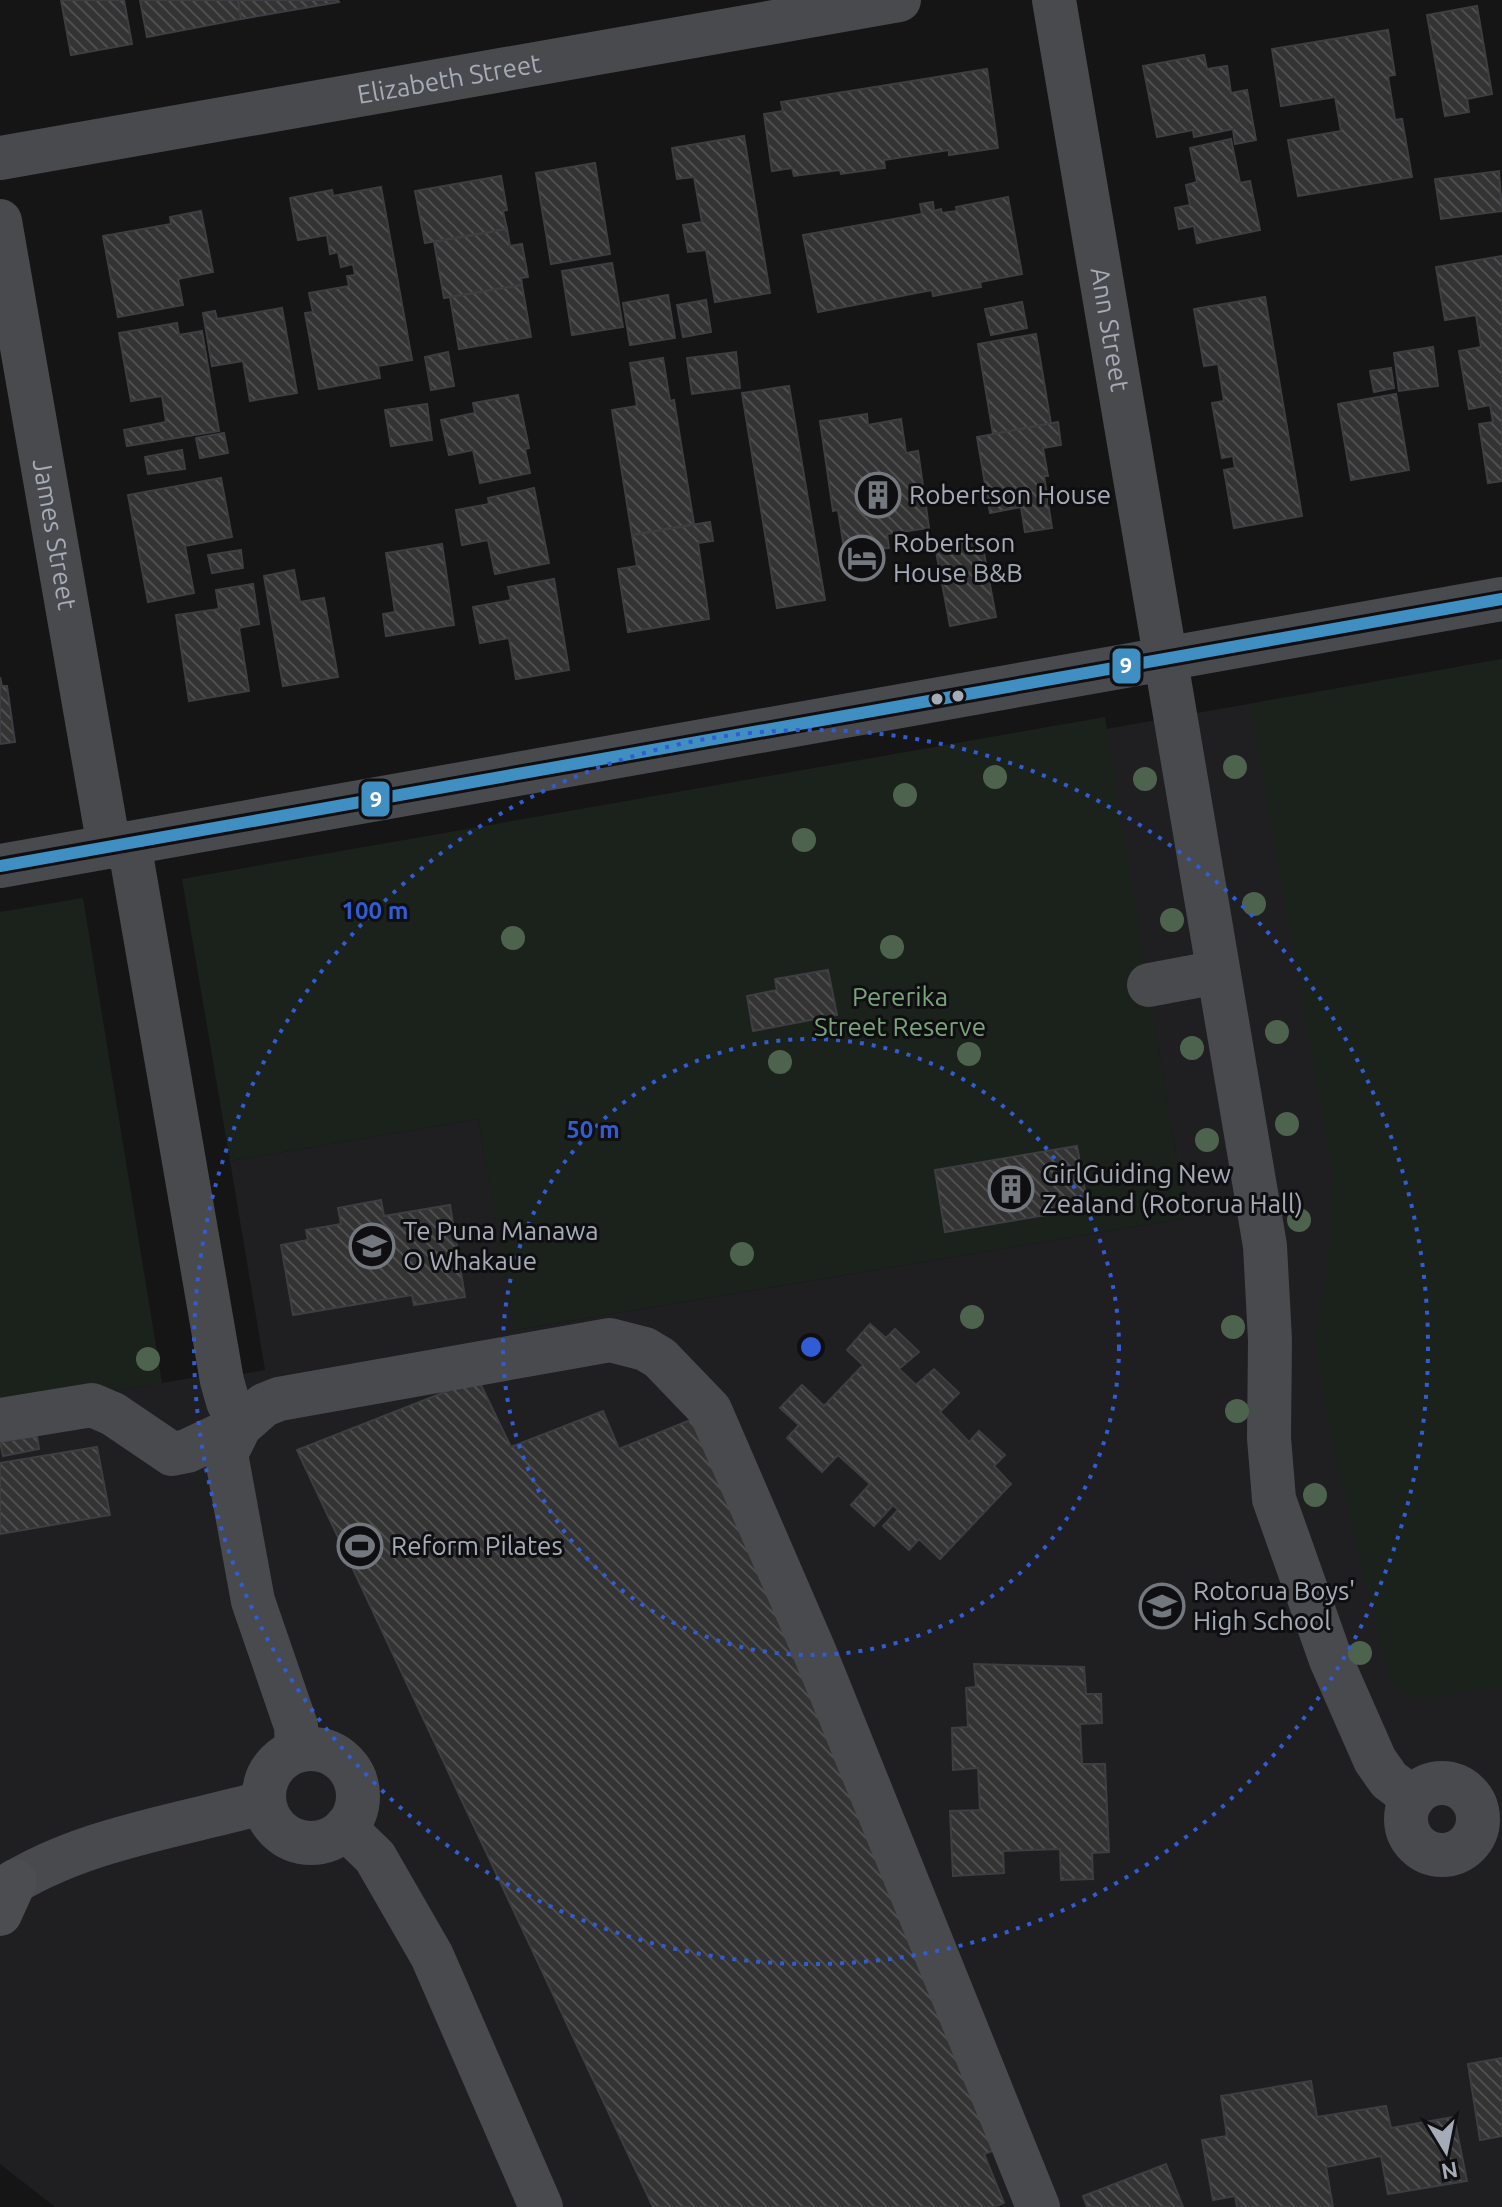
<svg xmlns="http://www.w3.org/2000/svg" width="1502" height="2207" font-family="Ubuntu,sans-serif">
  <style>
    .built { fill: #1f1f21 }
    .green { fill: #1b221c }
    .building { fill: url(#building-back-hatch); stroke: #3d3e41; stroke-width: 2 }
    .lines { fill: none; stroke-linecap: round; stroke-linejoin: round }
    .minor { stroke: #494a4e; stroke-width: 44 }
    .major { stroke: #4c4d50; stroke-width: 44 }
    .bus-1-casing { stroke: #0f0f11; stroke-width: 18 }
    .bus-1 { stroke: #408fc2; stroke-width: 12 }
    .tree { fill: #4d634d }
    .ring { fill: none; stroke: #315cd3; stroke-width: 4; stroke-dasharray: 4 8 }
    .bus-dot { fill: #a5acb7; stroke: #0f0f11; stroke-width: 3 }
    .labels { text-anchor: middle; stroke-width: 6; stroke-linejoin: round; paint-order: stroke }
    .street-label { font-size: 26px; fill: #a5acb7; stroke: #0f0f11 }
    .poi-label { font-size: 26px; fill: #a5acb7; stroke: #0f0f11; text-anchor: start }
    .park-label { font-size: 26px; fill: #7ba37b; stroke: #0f0f11 }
    .centre { fill: #315cd3; stroke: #0f0f11; stroke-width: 4 }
    .ring-label { font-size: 24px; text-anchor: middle; font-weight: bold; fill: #315cd3; stroke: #0f0f11; stroke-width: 6; stroke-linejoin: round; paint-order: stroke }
    .line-badge { stroke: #0f0f11; stroke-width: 3 }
    .badge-label { font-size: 22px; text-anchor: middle; font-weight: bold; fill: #fff }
  </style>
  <defs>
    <pattern id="building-back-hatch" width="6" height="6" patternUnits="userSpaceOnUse" patternTransform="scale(2)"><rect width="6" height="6" fill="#333334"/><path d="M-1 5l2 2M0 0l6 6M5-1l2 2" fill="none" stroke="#4e4e4f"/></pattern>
  </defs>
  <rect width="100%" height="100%" fill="#151515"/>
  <polygon class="built" points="1502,659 1502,2207 55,2207 0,2164 0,1410 203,1376 220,1378 265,1370 230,1161 478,1119 516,1330 1186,1218 1106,729"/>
  <g class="green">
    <polygon points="1502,659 1502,1686 1421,1699 1398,1691 1389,1675 1331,1438 1317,1355 1316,1331 1324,1291 1331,1230 1333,1175 1250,704"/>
    <polygon points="1105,717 1186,1218 515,1330 478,1119 230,1161 182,879"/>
    <polygon points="83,898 162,1383 0,1410 0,912"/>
  </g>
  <g class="building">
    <polygon points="61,0 124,0 132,44 71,55"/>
    <polygon points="140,0 238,0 241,19 147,37"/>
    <polygon points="238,0 338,0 339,2 241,19"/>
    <polygon points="1477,6 1492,94 1467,99 1469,112 1445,116 1427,15"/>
    <polygon points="1388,30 1395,75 1388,76 1395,120 1402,119 1412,177 1298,196 1288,140 1341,131 1335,97 1281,106 1272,49"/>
    <polygon points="1204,55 1207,69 1227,66 1231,93 1247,90 1256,140 1235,144 1233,129 1194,137 1193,130 1157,137 1143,66"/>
    <polygon points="987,69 998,148 949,155 949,150 884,160 885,168 841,174 840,170 794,176 792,168 772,171 764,114 783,111 781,102"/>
    <polygon points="744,136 770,293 715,302 706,250 688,252 683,225 702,222 694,177 677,179 672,148"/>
    <polygon points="1231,139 1240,183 1250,181 1260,230 1197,243 1194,226 1179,229 1175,208 1190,205 1186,185 1197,182 1190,148"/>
    <polygon points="595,163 610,254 551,264 536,173"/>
    <polygon points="1499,171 1502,211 1441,219 1435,179"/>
    <polygon points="501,176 507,210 503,211 507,229 425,243 415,191"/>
    <polygon points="381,187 412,360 378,366 380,378 319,389 305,313 313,312 309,293 349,286 347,276 355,275 353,264 341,267 338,252 330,254 327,235 298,240 290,198 332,190 333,196"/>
    <polygon points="1008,197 1022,274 980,282 981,287 933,296 932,290 818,312 803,235 922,214 920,204 933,202 934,211 941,209 942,213 957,211 956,207"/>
    <polygon points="201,211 213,272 178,279 183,305 118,317 103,236 171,224 170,217"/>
    <polygon points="507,229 510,246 522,244 528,277 521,278 522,285 444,298 434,242"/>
    <polygon points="1502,256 1502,481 1488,483 1479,424 1493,422 1490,405 1469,409 1459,351 1481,347 1476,315 1445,320 1436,267"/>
    <polygon points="612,263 623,327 572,335 562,271"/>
    <polygon points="522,285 531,337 459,349 450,297"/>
    <polygon points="668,295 675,338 630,345 623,303"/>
    <polygon points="1265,297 1302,516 1234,528 1224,470 1235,468 1233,456 1222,458 1212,403 1224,401 1218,364 1204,366 1194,309"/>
    <polygon points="706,300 711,332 683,337 677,305"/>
    <polygon points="1022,302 1027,328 991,335 985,309"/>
    <polygon points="282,308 297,393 250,401 243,361 212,366 203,313 215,311 217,319"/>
    <polygon points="177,323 179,335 202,331 219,431 127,446 124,430 166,422 162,396 131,401 119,333"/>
    <polygon points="1036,334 1051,424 993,434 978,344"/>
    <polygon points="1433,347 1438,386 1399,391 1394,353"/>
    <polygon points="448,352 454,386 431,390 425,357"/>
    <polygon points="736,352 740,388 692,394 687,358"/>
    <polygon points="663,358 670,401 674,400 694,524 632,535 612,410 637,406 630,363"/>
    <polygon points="1391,368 1394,388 1374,392 1370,371"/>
    <polygon points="789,386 825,600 777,608 742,393"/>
    <polygon points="1396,394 1409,470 1351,480 1338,404"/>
    <polygon points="518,395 529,448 525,449 530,473 480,483 473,450 449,455 441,420 475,413 473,403"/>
    <polygon points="427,404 432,440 391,446 385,410"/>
    <polygon points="867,414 868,425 901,419 906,453 918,451 929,528 887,534 889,548 845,554 838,510 833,511 820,421"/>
    <polygon points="1058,422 1061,445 1043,448 1048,476 1044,476 1052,528 1025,532 1021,507 990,513 977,437"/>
    <polygon points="224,433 228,453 200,458 196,438"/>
    <polygon points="182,450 185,469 148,474 145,457"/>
    <polygon points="221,478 232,537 185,546 194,593 148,602 128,495"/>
    <polygon points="534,488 549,563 495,574 488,540 462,545 456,510 489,504 488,498"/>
    <polygon points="710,522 713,541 698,543 709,619 628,632 618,569 637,566 632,535"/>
    <polygon points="981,537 996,617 950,626 935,546"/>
    <polygon points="442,544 454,625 386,636 383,614 395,612 386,553"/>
    <polygon points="241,550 243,568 212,573 208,555"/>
    <polygon points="294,570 300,602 324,598 338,677 283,686 264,576"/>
    <polygon points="554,579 569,670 516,679 509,638 480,643 473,607 511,600 508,587"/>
    <polygon points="253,584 259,624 239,628 249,691 189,701 176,615 219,609 216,590"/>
    <polygon points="0,677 2,686 7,686 15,742 0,744"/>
    <polygon points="828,970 837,1015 753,1031 747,996 777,990 775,979"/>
    <polygon points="1077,1146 1088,1208 945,1232 935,1170"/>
    <polygon points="381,1200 384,1216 450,1205 465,1297 414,1305 412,1295 293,1315 281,1245 308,1240 306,1230 341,1224 338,1208"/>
    <polygon points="870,1324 886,1338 895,1329 919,1352 899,1369 916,1385 934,1369 959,1393 940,1412 969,1442 979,1431 1005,1455 994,1466 1011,1484 940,1559 919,1539 909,1550 883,1526 898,1510 893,1505 874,1526 851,1505 870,1484 838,1455 822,1472 787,1438 799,1425 780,1408 802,1385 824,1406 863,1365 847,1350"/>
    <polygon points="478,1379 511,1447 603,1411 619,1449 705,1414 1001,2148 984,2154 1004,2203 993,2207 653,2207 297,1450"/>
    <polygon points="37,1436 39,1449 3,1456 0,1442"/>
    <polygon points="97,1447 110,1515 0,1534 0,1463"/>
    <polygon points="974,1664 1084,1667 1086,1694 1101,1694 1102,1723 1080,1724 1082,1764 1105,1764 1109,1852 1092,1853 1093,1879 1061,1880 1060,1849 1003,1851 1004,1873 953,1876 950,1811 980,1810 978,1768 953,1770 952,1728 968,1727 966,1688 976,1687"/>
    <polygon points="1502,2058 1502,2136 1480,2140 1468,2064"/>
    <polygon points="1311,2081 1317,2117 1386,2106 1391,2128 1454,2117 1467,2181 1388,2194 1381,2156 1326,2167 1333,2207 1237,2207 1235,2196 1213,2200 1202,2140 1227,2136 1221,2096"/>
    <polygon points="1166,2164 1183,2207 1087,2207 1083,2196"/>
  </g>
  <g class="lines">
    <g class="minor">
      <path id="s1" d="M1054,0L1265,1246L1270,1340L1269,1438L1274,1499L1331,1660L1375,1760L1389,1780L1413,1798"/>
      <path id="s2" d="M0,158L899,0"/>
      <path id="s3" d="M0,221L109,847"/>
      <polyline points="129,843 222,1381 228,1402 240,1426"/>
      <polyline points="0,866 1502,599"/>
      <polyline points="1149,985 1218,972"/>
      <polyline points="0,1420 92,1405 113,1414 172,1454 187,1451 240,1426"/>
      <circle cx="311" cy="1796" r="47"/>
      <polyline points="297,1751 296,1726 253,1601 226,1454 240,1426 264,1405 279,1399 610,1340 645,1349 660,1358 710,1410 815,1653 1038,2207"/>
      <circle cx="1442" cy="1819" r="36"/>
      <polyline points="345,1828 375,1857 432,1956 541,2207"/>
      <path d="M0,1891C73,1842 166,1828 250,1806L266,1810"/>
    </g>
    <polyline class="major" points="0,1914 15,1881"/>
    <g class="bus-1-casing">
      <polyline id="bus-1" points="0,866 1502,599"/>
    </g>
    <use href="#bus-1" class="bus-1"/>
  </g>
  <g class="tree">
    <circle cx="1235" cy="767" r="12"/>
    <circle cx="995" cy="777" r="12"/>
    <circle cx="1145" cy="779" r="12"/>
    <circle cx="905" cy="795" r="12"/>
    <circle cx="804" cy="840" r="12"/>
    <circle cx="1254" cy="904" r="12"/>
    <circle cx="1172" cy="920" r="12"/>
    <circle cx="513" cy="938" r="12"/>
    <circle cx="892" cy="947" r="12"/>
    <circle cx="1277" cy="1032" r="12"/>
    <circle cx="1192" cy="1048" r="12"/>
    <circle cx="969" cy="1054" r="12"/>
    <circle cx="780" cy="1062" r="12"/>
    <circle cx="1287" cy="1124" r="12"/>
    <circle cx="1207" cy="1140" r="12"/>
    <circle cx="1299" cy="1220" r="12"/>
    <circle cx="742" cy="1254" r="12"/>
    <circle cx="972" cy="1317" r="12"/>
    <circle cx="1233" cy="1327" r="12"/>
    <circle cx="148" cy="1359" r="12"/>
    <circle cx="1237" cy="1411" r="12"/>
    <circle cx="1315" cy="1495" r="12"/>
    <circle cx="1360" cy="1653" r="12"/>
  </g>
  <g class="ring">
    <circle cx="811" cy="1347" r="308"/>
    <circle cx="811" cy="1347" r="617"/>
  </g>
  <defs>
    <g id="building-ring" transform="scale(2.3)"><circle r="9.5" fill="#0f0f11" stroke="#73777e" stroke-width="1.5"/><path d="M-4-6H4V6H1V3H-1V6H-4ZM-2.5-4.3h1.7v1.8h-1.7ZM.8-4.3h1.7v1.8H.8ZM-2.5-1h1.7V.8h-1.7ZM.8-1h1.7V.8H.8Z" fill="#73777e"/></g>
    <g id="hotel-ring" transform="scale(2.3)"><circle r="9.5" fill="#0f0f11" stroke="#73777e" stroke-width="1.5"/><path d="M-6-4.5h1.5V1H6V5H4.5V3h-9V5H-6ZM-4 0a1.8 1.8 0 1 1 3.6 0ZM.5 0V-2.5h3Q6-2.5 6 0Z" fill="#73777e"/></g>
    <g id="school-ring" transform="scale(2.3)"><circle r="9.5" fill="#0f0f11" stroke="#73777e" stroke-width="1.5"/><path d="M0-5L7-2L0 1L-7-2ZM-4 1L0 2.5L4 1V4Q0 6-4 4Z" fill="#73777e"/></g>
    <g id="stadium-ring" transform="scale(2.3)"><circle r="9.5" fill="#0f0f11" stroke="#73777e" stroke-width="1.5"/><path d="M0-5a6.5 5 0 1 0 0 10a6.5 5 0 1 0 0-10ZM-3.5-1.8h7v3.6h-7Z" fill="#73777e"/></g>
  </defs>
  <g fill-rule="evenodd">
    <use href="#building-ring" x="878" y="495"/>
    <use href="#hotel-ring" x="862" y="558"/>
    <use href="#building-ring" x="1011" y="1189"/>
    <use href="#school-ring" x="372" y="1246"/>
    <use href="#stadium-ring" x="360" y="1546"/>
    <use href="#school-ring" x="1162" y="1606"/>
  </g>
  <g class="bus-dot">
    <circle cx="958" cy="696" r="7"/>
    <circle cx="937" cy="699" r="7"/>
  </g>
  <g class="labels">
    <g class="street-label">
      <text dy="9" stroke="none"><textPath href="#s2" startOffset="456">Elizabeth Street</textPath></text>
      <text dy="9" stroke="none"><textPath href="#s1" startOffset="334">Ann Street</textPath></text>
      <text dy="9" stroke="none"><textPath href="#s3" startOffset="318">James Street</textPath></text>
    </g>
    <g class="poi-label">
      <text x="909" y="504">Robertson House</text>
      <text x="893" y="552">Robertson<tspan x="893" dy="30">House B&amp;B</tspan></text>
      <text x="1042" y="1183">GirlGuiding New<tspan x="1042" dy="30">Zealand (Rotorua Hall)</tspan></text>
      <text x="403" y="1240">Te Puna Manawa<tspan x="403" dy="30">O Whakaue</tspan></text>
      <text x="391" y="1555">Reform Pilates</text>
      <text x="1193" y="1600">Rotorua Boys'<tspan x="1193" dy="30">High School</tspan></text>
    </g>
    <g class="park-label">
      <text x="900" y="1006">Pererika<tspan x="900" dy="30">Street Reserve</tspan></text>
    </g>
  </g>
  <circle cx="811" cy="1347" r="12" class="centre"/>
  <g class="ring-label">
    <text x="375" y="919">100 m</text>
    <text x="593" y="1138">50 m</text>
  </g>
  <g class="line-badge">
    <rect x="1111" y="647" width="31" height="38" rx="8" fill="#408fc2"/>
    <rect x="360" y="780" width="31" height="38" rx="8" fill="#408fc2"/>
  </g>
  <g class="badge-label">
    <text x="1126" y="673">9</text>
    <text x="376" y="807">9</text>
  </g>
  <g transform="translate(1446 2151) rotate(170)" stroke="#0f0f11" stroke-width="6" paint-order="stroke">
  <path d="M0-6L14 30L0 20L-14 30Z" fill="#a5acb7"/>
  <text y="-12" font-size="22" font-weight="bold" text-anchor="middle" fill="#a5acb7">N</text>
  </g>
</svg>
